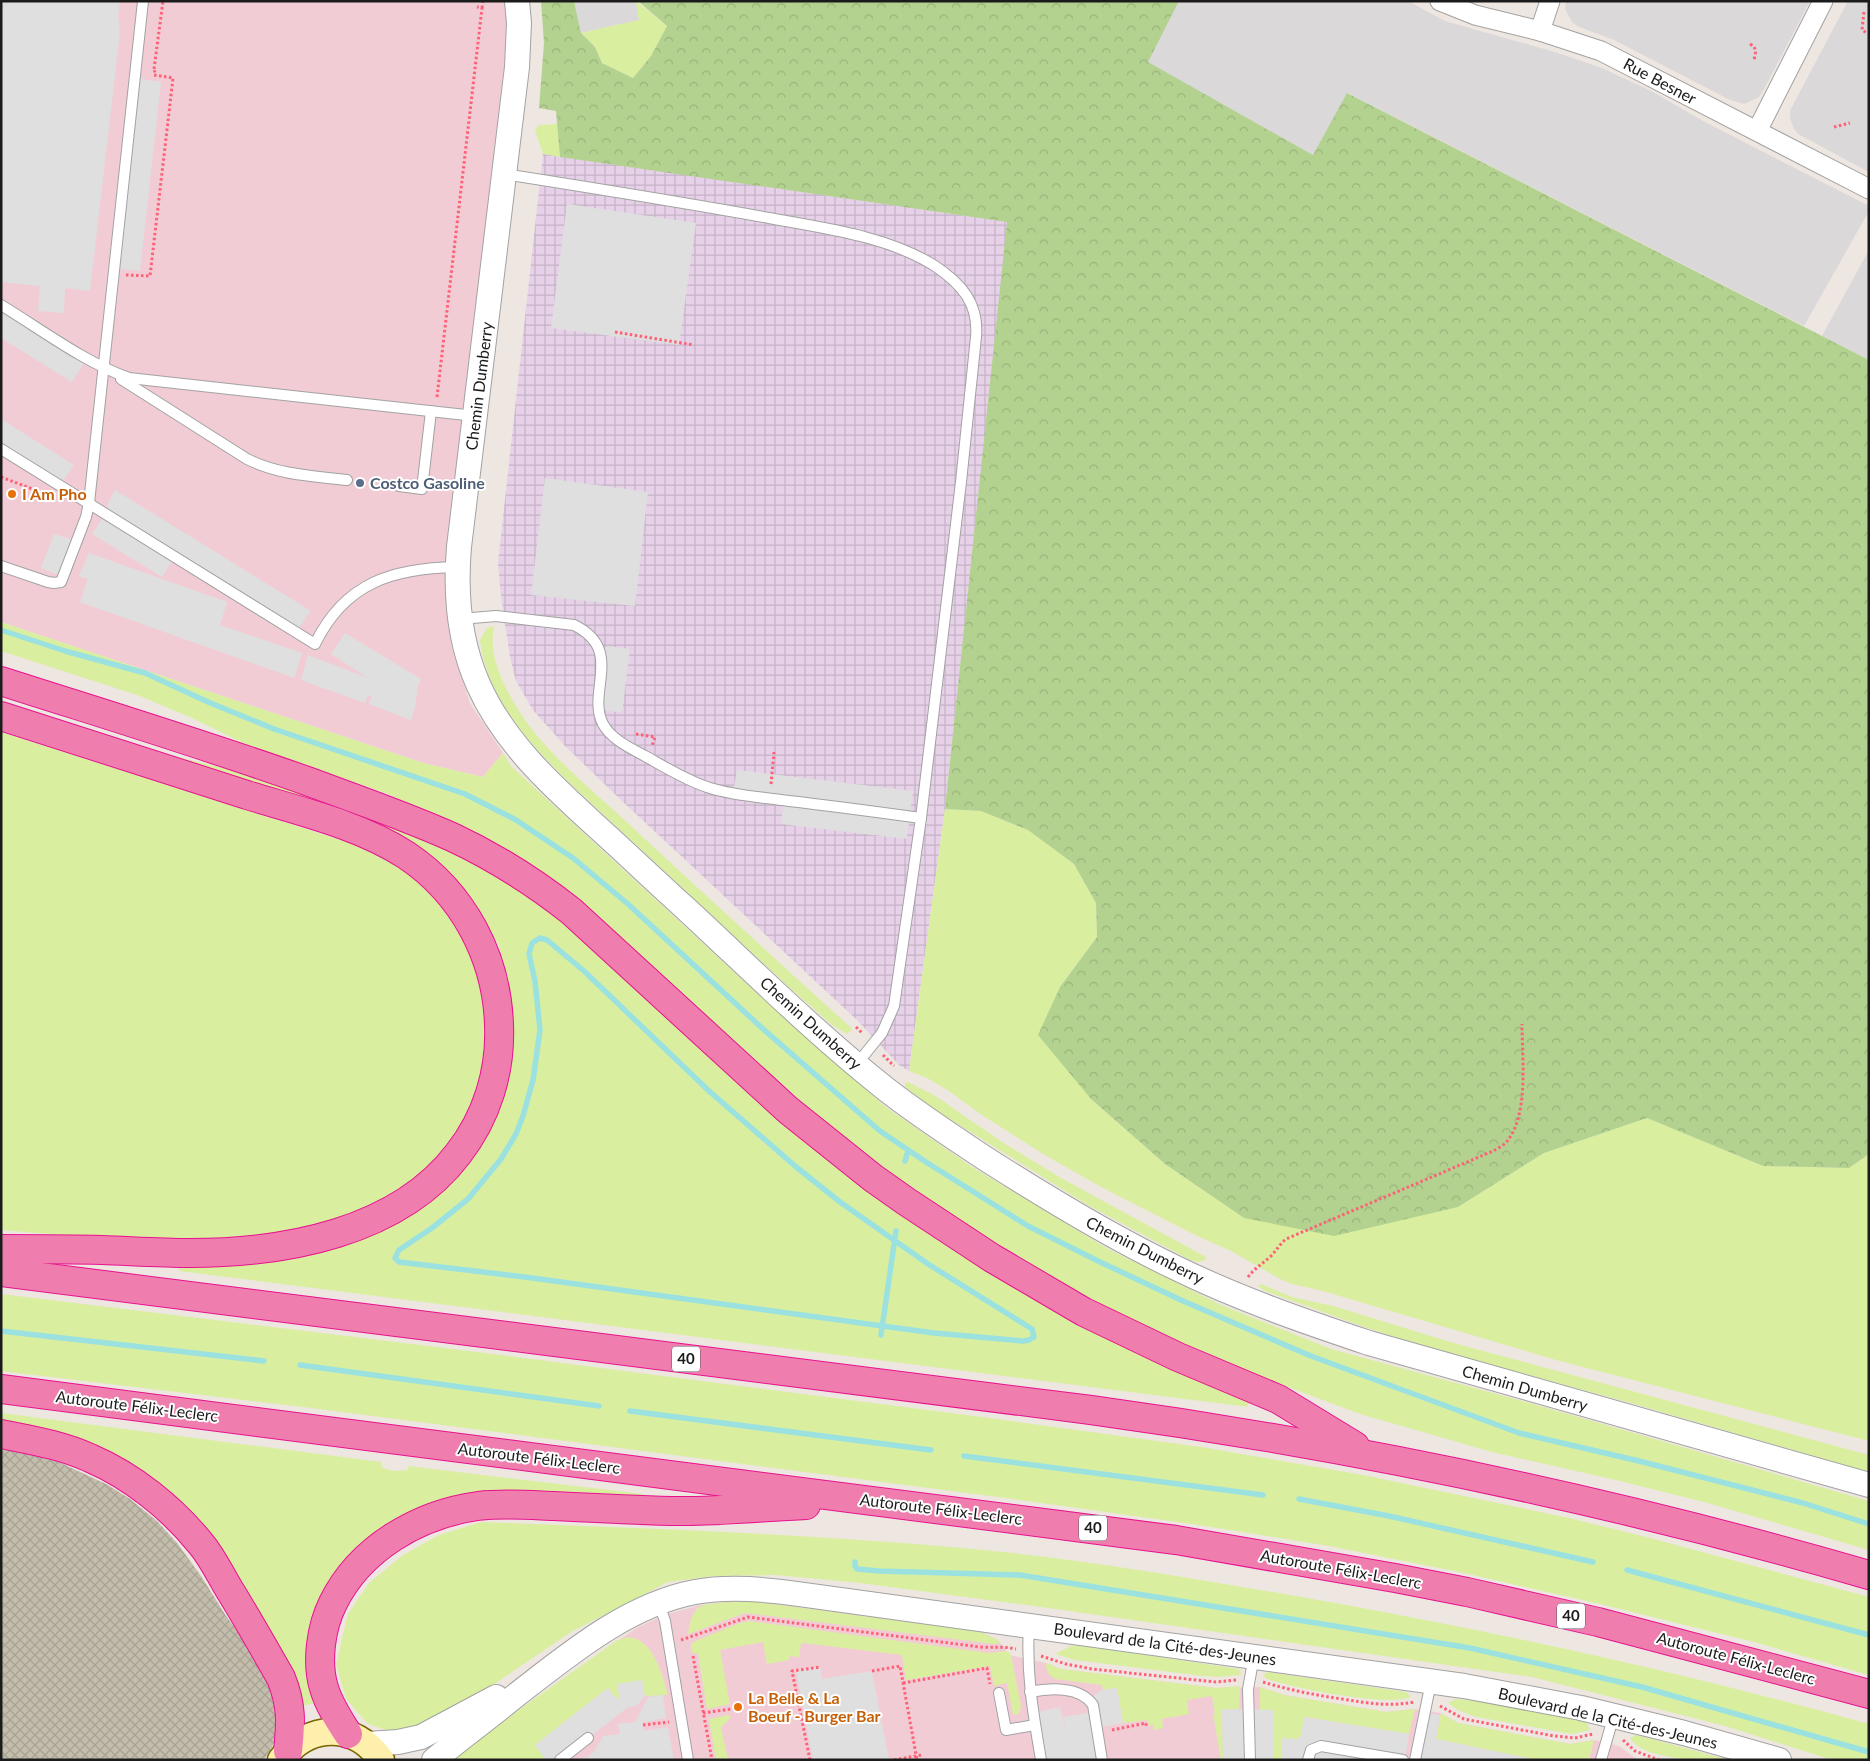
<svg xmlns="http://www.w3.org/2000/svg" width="1870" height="1761" font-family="Lato,sans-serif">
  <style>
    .residential { fill: #dad8d9 }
    .commercial { fill: #f2ccd4 }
    .industrial { fill: url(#industrial-grid) }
    .construction { fill: url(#construction-cross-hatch) }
    .grass { fill: #d9ef9f }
    .forest { fill: url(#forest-crowns) }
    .parking { fill: #dfdfdf }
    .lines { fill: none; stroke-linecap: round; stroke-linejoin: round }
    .stream { stroke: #9be1e0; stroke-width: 5.5 }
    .service-casing { stroke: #a2a2a2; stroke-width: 12 }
    .minor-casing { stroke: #a2a2a2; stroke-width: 21 }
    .tertiary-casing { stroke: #a2a2a2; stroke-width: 26 }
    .secondary-casing { stroke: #756600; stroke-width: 29 }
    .motorway-casing { stroke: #e7128e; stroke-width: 30 }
    .path { stroke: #ff6076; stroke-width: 3; stroke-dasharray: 2.5 2.5; stroke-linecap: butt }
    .service { stroke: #fff; stroke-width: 10 }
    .minor { stroke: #fff; stroke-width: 19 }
    .tertiary { stroke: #fff; stroke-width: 24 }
    .secondary { stroke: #ffefad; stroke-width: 26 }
    .motorway { stroke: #ef7eae; stroke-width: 28 }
    .service-dot { fill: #5c6f8a; stroke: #fff; stroke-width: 2 }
    .food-dot { fill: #e8710a; stroke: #fff; stroke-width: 2 }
    .labels { text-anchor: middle; stroke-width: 4; stroke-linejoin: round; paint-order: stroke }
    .shield { fill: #fff; stroke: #5f5f5f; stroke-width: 1 }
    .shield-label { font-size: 15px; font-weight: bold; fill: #1b1b1b }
    .street-label { font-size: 16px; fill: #1b1b1b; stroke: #fff }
    .service-label { font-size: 16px; font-weight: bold; fill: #4e5e75; stroke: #fff; text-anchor: start }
    .food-label { font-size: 16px; font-weight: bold; fill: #c56008; stroke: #fff; text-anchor: start }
  </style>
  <defs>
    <pattern id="industrial-grid" width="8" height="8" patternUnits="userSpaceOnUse" patternTransform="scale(1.25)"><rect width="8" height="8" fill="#e7d1e8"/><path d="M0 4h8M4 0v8" fill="none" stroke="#c6b3c6"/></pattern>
    <pattern id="construction-cross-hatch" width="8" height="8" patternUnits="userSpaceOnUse" patternTransform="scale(1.25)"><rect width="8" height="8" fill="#c3bdab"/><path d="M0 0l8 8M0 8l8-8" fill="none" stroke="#a7a293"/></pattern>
    <pattern id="forest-crowns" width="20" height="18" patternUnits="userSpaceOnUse" patternTransform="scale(1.25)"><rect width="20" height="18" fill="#b3d290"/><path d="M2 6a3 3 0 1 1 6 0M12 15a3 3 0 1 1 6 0" fill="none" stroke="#99b47c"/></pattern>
  </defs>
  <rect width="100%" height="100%" fill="#eee6e0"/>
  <g class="residential">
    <polygon points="574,1 636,1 639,20 581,33"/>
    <polygon points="1179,1 1408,1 1445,21 1558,53 1602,68 1651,91 1705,122 1869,206 1869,211 1804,326 1348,93 1313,155 1147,62"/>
    <polygon points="1566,1 1810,1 1764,89 1759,97 1744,104 1730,100 1614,40 1579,27 1572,22 1568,15 1565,8"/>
    <polygon points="1848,1 1869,1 1869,172 1798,134 1794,129 1790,118 1790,111 1794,103"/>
    <polygon points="1869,250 1869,360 1822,336"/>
  </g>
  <g class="commercial">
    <polygon points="1,1 506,1 508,34 507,57 449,620 452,648 470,703 503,753 483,777 423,763 1,622"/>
    <polygon points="730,1602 759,1602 981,1632 996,1639 1003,1646 1009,1655 1046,1663 1061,1669 1216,1688 1260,1687 1284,1695 1386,1712 1413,1709 1441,1713 1458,1723 1570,1744 1594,1740 1619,1746 1638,1760 448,1760 638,1627 667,1614 701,1605"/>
  </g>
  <polygon class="industrial" points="543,154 1008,222 945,809 909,1071 899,1065 857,1020 621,800 565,746 533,710 516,681 510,657 501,596 498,563"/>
  <polygon class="construction" points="1,1447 59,1462 108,1485 130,1499 157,1521 177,1543 201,1576 226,1616 255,1654 275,1691 278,1733 272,1747 264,1760 1,1760"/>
  <g class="grass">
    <polygon points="636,1 667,26 651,56 633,78 602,63 595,47 581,33 639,20"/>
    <polygon points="558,124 560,157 543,154 535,130 539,125"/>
    <polygon points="1,622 423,763 483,777 503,753 511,766 552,804 798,1031 887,1108 972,1167 1108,1249 1221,1305 1331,1349 1533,1404 1869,1501 1869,1550 1704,1502 1620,1481 1492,1452 1360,1414 1259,1376 1186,1345 1097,1302 1017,1258 896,1179 848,1143 766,1070 599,917 537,870 497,845 388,794 245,744 192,718 140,696 1,651"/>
    <path d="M494,626C488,656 503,685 519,711C545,753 595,792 632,827C703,893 774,958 846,1023L852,1029L847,1034L832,1025L789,987L575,788C533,747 487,700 480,640L487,628Z"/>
    <polygon points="1,732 369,849 400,863 446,904 480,969 489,1043 481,1083 452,1141 428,1168 395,1195 363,1212 282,1233 223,1240 120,1240 1,1230"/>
    <polygon points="156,752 267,778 309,790 470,858 544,904 810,1145 1249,1399 1248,1407 179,1271 179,1264 284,1257 475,1153 495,1120 507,1081 513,1031 510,988 499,946 480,912 452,877"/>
    <polygon points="945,809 981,811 1028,830 1074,864 1096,903 1097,937 1060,987 1091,1099 1165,1164 1244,1218 1458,1207 1544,1153 1647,1118 1763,1166 1849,1168 1869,1154 1869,1441 1556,1360 1323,1291 1292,1284 1280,1279 1231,1251 1191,1233 1103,1188 1043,1154 979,1113 949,1091 927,1078 909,1071"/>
    <polygon points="908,1082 934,1095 1002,1142 1061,1178 1206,1257 1205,1260 1198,1262 1190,1260 1086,1204 932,1108 905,1087 905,1083"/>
    <polygon points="1261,1284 1292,1297 1333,1306 1457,1344 1869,1455 1869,1472 1631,1403 1437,1350 1367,1328 1265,1291 1258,1286"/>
    <polygon points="1,1294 445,1348 982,1417 1201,1447 1363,1475 1569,1518 1650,1538 1869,1597 1869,1675 1754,1642 1600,1604 1464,1573 1329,1546 1192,1524 998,1497 303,1407 1,1371"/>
    <path d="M1,1413L381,1462V1466C387,1472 400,1471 408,1470V1466L643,1494V1500L545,1497L353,1554L315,1703L301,1706L202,1529L1,1425Z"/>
    <path d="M481,1522C655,1529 830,1534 1003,1552C1099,1562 1195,1579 1290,1595C1485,1629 1678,1671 1869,1724V1760H1832L1725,1726L1532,1677L1034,1606L860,1583L776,1575L713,1576L668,1582L571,1632L443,1719L417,1729L389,1731L368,1724L346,1699L336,1664L348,1614L369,1583L403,1555L439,1535Z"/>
    <path d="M730,1602H759L981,1632L996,1639L1001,1643L994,1644L745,1613L688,1634C693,1601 701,1605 730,1602Z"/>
    <polygon points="749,1621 989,1653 1007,1651 1011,1655 1021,1706 1020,1711 1017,1715 1013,1714 1007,1683 994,1686 990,1666 906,1680 902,1655 803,1643 801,1644 799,1657 789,1656 789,1660 767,1664 763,1642 720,1650 730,1704 707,1709 698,1653 692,1653 691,1643 737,1624"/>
    <path d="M628,1637C633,1638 639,1639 643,1643C656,1652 664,1680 668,1695L645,1696L641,1680L616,1699L608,1688L535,1745L545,1758L544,1760H448L616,1641Z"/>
    <polygon points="1079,1645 1239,1669 1241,1675 1217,1677 1203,1676 1075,1660 1055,1654 1071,1646"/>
    <path d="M1046,1663L1061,1669L1216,1688L1240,1686L1239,1709L1222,1710L1223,1760H1221L1213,1713H1215L1212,1696L1187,1700L1189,1714L1162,1719L1163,1728L1154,1730L1153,1725L1149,1726L1148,1720L1123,1723L1117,1688L1103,1690L1102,1685L1055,1679C1048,1674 1046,1671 1046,1663Z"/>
    <path d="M1267,1672L1406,1692L1411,1697C1385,1707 1295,1688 1267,1679L1263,1676Z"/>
    <polygon points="1260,1687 1284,1695 1386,1712 1415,1709 1409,1734 1305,1717 1303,1732 1298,1739 1281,1739 1282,1760 1273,1760 1272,1711 1260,1711"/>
    <polygon points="1456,1699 1476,1701 1582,1721 1587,1723 1590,1730 1572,1734 1476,1717 1458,1710 1448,1703"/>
    <polygon points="1441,1713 1458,1723 1570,1744 1594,1740 1589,1760 1537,1760 1436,1739"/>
    <polygon points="729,1715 730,1719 721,1727 728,1760 716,1760 709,1719"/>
    <path d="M1636,1735L1644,1737L1729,1760C1704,1760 1644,1761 1630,1738Z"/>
  </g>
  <polygon class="forest" points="541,1 574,1 581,33 595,47 602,63 633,78 651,56 667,26 638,1 1179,1 1148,62 1313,155 1347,93 1869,360 1869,1154 1849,1168 1763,1166 1647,1118 1544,1153 1458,1207 1334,1236 1244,1218 1165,1164 1091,1099 1038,1035 1060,987 1097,937 1096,903 1074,864 1028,830 981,811 945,809 1007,222 560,157 556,111 539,108 544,43"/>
  <g class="parking">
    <polygon points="1,1 120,1 118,16 120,32 90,291 65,288 64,313 38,311 40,286 1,282"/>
    <polygon points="135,78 161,82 140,271 113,268"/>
    <polygon points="567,204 696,223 679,345 551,328"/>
    <polygon points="1,305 87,358 72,382 1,338"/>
    <polygon points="1,419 74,465 60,485 1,449"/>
    <polygon points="545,478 648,492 635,606 531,595"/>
    <polygon points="115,490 311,611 296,632 175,556 162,577 92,534 106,513 108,503"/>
    <polygon points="54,534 77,541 64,577 41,568"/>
    <polygon points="89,553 227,602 220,625 302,653 294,678 80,602 88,579 79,576"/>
    <polygon points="345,633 421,679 418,686 415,706 411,720 369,704 372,696 368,695 365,703 301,680 308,655 368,678 331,654"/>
    <polygon points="608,646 630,649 622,713 598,709 599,651"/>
    <polygon points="737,770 913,791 907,839 781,824 784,800 733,793"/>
    <polygon points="821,1667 822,1679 872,1671 889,1760 813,1760 796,1670"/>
    <polygon points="642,1680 645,1696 637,1706 628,1707 560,1760 546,1760 535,1745 608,1688 617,1699 619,1697 617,1684"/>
    <polygon points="1117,1688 1123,1723 1096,1728 1102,1760 1041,1760 1033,1713 1060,1707 1068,1742 1063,1717 1093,1712 1089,1700 1101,1690"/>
    <polygon points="663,1695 666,1718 643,1722 643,1725 644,1731 668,1727 674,1760 573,1760 588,1757 595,1750 603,1736 620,1734 618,1724 635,1722 648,1697"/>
    <polygon points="1222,1709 1273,1710 1273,1760 1223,1760"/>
    <polygon points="1424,1713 1440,1715 1436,1739 1537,1760 1415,1760"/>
    <polygon points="1304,1717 1409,1734 1405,1760 1282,1760 1281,1738 1298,1739 1301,1736"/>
  </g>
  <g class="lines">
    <g class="stream">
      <polyline points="1,630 65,651 145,673 208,702 274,729 465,794 516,820 573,858 628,904 762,1028 880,1131 926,1162 1028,1226 1098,1261 1183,1301 1311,1356 1519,1433 1639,1461 1803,1503 1869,1524"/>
      <polygon points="540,938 547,940 584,971 709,1091 795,1166 840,1202 928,1264 1032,1329 1034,1337 1029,1340 1023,1341 934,1333 525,1277 399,1262 395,1258 399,1250 432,1228 468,1199 501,1159 516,1134 523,1116 533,1080 540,1030 535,981 529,954 532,943"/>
      <polyline points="905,1161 908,1151"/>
      <polyline points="1,1331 264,1361"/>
      <polyline points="881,1335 896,1231"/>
      <polyline points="300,1365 599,1406"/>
      <polyline points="630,1411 931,1450"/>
      <polyline points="964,1456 1263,1495"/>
      <polyline points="1299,1499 1389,1516 1593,1562"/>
      <polyline points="855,1562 855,1566 857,1569 879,1571 1020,1575 1470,1648 1642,1687 1869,1752"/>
      <polyline points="1627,1570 1869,1635"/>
    </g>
    <g class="service-casing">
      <g id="service">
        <path d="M504,174C593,188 681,202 769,218C823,228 888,236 935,266C962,284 979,304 976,337L961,482L921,818"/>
        <path d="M1,305C42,330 84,362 129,378L475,416"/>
        <path d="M121,379L247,459C279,475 313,476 347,480"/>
        <path d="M1,449L315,644C345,582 394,568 457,567"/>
        <polyline points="399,486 422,489 431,411"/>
        <polyline points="1,566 48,582 54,583 61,582 86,517 89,503 143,1"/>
        <path d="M460,619L496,616L574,625C625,650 586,692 603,724C611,739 630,748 645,756C665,767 687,781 710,788C735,796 762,797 789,801C833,806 877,812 921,818L894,1006L882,1033L856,1065"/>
        <polyline points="659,1604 665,1621 688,1760"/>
        <path d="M1029,1625C1026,1673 1033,1713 1041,1760"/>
        <path d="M1030,1692C1050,1688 1080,1686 1093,1705L1102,1760"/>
        <polyline points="999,1693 1006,1730 1035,1725"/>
        <polyline points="560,1760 588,1738"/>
        <polyline points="1250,1760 1248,1689 1254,1656"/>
        <polyline points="1308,1760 1311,1750 1321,1746 1403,1760"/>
        <polyline points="1415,1760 1431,1682"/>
        <polyline points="1601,1760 1614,1715"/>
      </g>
    </g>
    <g class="minor-casing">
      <g id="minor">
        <polyline points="1440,1 1475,15 1540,31 1601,51 1869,189"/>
        <polyline points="1540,31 1550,1"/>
        <polyline points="1757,131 1823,1"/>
      </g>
    </g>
    <g class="tertiary-casing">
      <g id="tertiary">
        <path d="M517,1L519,23L517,67L459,547C455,594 459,641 478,684C503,741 550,784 595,825C625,852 654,880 684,907C751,969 816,1034 887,1090C919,1115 953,1137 986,1159C1047,1198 1109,1236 1174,1267C1237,1298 1303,1321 1369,1343L1869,1485"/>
        <polyline points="367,1744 398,1742 421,1737 496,1697"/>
        <path d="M434,1760C461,1738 488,1718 515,1696C568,1655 627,1605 695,1592C729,1586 764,1589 798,1594L1464,1686L1581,1708L1684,1733L1779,1760"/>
      </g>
    </g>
    <g class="secondary-casing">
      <path id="secondary" d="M281,1760C308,1723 355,1722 381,1760"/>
    </g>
    <g class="motorway-casing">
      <g id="motorway">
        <path d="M1,681C104,714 206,745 307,781C356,799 405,816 452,837C495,857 534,882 571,911L788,1110L873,1178L907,1202L992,1258L1084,1312L1178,1357L1278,1399L1355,1446"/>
        <path d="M1,716C83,743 165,769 247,795C299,811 360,825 406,855C463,893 497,957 499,1025C501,1071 487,1117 458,1154C398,1233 284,1253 190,1253C161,1253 131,1251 102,1250C69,1249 35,1249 1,1249"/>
        <path d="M1,1272L1091,1410C1354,1446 1614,1501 1869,1575"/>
        <polyline points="1,1389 1176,1540 1395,1578 1467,1592 1598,1622 1869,1694"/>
        <path d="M1,1434C31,1440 62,1445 90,1458C132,1476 172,1508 201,1544C212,1557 220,1574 229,1589C247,1618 264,1648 281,1678C292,1705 291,1723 288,1751"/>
        <path d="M348,1734C339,1720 329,1705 324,1688C316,1662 321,1627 333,1603C360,1548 419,1514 478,1506C503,1503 529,1505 554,1506C593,1508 632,1510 671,1511C714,1512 762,1507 806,1505"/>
      </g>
    </g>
    <g class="path">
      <polyline points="482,8 483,1"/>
      <polyline points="1864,12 1862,30 1867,33"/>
      <path d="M1750,44C1757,48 1756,52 1754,60"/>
      <polyline points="154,69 163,1"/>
      <polyline points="1834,127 1850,123"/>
      <polyline points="126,275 150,276 173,78 154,75 155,69"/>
      <polyline points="615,332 694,345"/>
      <polyline points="437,397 482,8 477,7"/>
      <polyline points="1,477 38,491"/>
      <polyline points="636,734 655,737 652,746"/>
      <polyline points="771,784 774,752"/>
      <polyline points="856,1027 863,1034"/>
      <polyline points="883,1055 894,1066"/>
      <path d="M1248,1277C1254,1269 1262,1264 1270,1257C1276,1251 1279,1245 1286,1239L1493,1151C1498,1148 1505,1145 1508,1140C1529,1112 1522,1057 1522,1024"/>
      <path d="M681,1640L748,1617L980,1647C993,1648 1004,1646 1016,1649"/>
      <polyline points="693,1656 712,1760"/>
      <polyline points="1041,1656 1066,1664 1092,1669 1216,1682 1237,1680"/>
      <polyline points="872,1671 900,1666 917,1760"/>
      <path d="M1263,1682C1289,1690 1315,1695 1342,1699C1368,1703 1388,1707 1414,1702"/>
      <polyline points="903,1683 987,1668 990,1684"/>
      <polyline points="1440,1706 1464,1719 1554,1736 1575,1738 1593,1734"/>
      <polyline points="703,1713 731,1709"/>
      <polyline points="643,1725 669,1722"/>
      <polyline points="1112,1730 1146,1723 1146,1726"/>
      <polyline points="1623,1740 1635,1751 1659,1760"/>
      <polyline points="810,1760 792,1671 821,1667"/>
      <polyline points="894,1760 921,1755"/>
    </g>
    <use href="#service" class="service"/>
    <use href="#minor" class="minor"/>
    <use href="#tertiary" class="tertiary"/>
    <use href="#secondary" class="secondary"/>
    <use href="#motorway" class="motorway"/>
  </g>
  <circle class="service-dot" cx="360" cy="483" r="5"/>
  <g class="food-dot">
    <circle cx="12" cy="494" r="5"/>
    <circle cx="738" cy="1707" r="5"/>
  </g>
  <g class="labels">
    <g class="shield">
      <rect x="672" y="1346.5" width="28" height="25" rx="4"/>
      <rect x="1079" y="1515.5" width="28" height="25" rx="4"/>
      <rect x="1557" y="1603.5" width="28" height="25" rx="4"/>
    </g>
    <g class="shield-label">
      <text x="686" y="1364">40</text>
      <text x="1093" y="1533">40</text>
      <text x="1571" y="1621">40</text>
    </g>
    <g class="street-label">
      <text transform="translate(1660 81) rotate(28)" y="6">Rue Besner</text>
      <text transform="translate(479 386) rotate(-83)" y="6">Chemin Dumberry</text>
      <text transform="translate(811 1023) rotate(42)" y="6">Chemin Dumberry</text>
      <text transform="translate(1145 1250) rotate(27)" y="6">Chemin Dumberry</text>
      <text transform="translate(1525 1388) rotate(16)" y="6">Chemin Dumberry</text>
      <text transform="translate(137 1406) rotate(7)" y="6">Autoroute Félix-Leclerc</text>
      <text transform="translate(539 1458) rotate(7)" y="6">Autoroute Félix-Leclerc</text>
      <text transform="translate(941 1509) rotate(7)" y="6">Autoroute Félix-Leclerc</text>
      <text transform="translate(1341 1569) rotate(10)" y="6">Autoroute Félix-Leclerc</text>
      <text transform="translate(1165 1644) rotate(8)" y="6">Boulevard de la Cité-des-Jeunes</text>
      <text transform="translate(1736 1658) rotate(15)" y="6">Autoroute Félix-Leclerc</text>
      <text transform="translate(1608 1718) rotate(13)" y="6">Boulevard de la Cité-des-Jeunes</text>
    </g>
    <g class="service-label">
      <text x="370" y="489">Costco Gasoline</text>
    </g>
    <g class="food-label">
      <text x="22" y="500">I Am Pho</text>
      <text x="748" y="1704">La Belle &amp; La<tspan x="748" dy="18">Boeuf - Burger Bar</tspan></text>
    </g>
  </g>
  <rect width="1870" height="1761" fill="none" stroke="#1b1b1b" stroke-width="5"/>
</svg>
